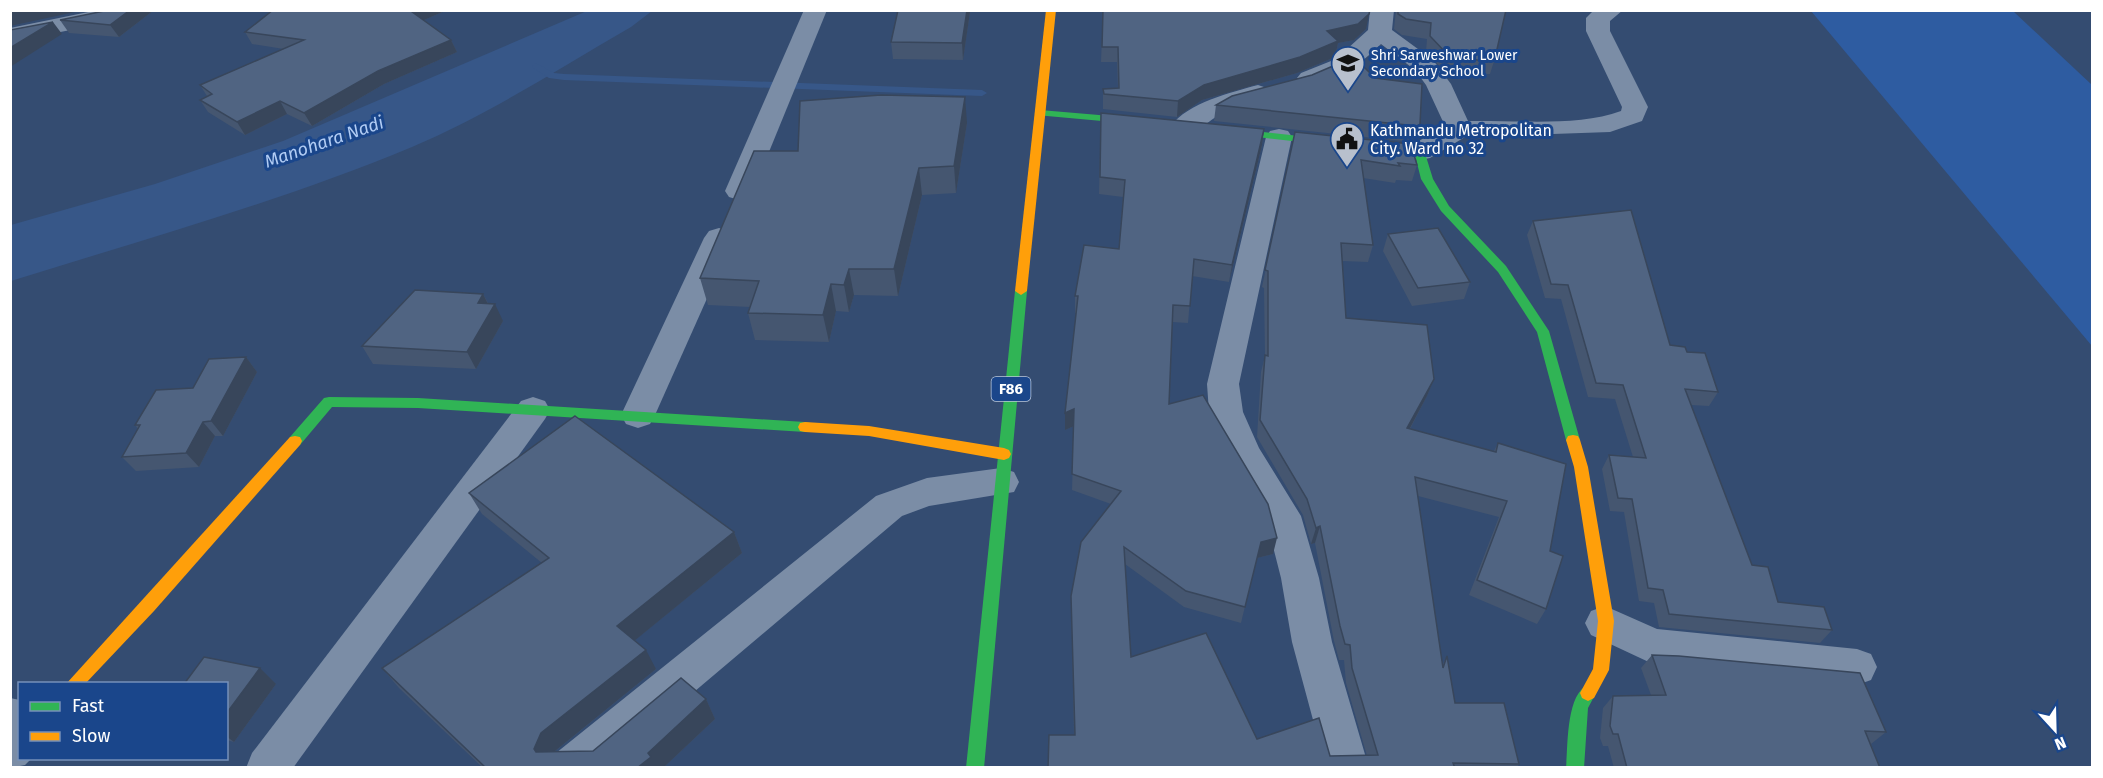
<svg xmlns="http://www.w3.org/2000/svg" width="2103" height="778" font-family="'Fira Sans',sans-serif">
  <style>
    .green { fill: #2e5ca1 }
    .water { fill: #375788 }
    .lines { fill: none; stroke-linecap: round; stroke-linejoin: round }
    .stream { fill: #375788; fill-rule: evenodd }
    .street { fill: #7b8da6; fill-rule: evenodd }
    .fast { fill: #30b455; fill-rule: evenodd }
    .slow { fill: #ff9f0a; fill-rule: evenodd }
    .wall { fill: #455670 }
    .shaded-wall { fill: #38465b }
    .building { fill: #506482; stroke: #38465b; stroke-width: 1.5 }
    .labels { text-anchor: middle; stroke-width: 6; stroke-linejoin: round; paint-order: stroke }
    .far-poi-label { font-size: 14px; fill: #fff; stroke: #1a468b; text-anchor: start }
    .shield { fill: #1a468b; stroke: #bac8dc; stroke-width: 1.5 }
    .shield-label { font-size: 15px; font-weight: bold; fill: #fff }
    .poi-label { font-size: 16px; fill: #fff; stroke: #1a468b; text-anchor: start }
    .water-label { font-size: 18px; font-style: italic; fill: #b1ccf4; stroke: #1a468b }
  </style>
  <rect width="100%" height="100%" fill="#344c71"/>
  <polygon class="green" points="1811,11 2013,11 2092,85 2092,346"/>
  <path class="water" d="M587,11H652L631,27C560,68 488,115 412,147C282,201 145,239 11,281V225L155,184L283,141Z"/>
  <g class="lines">
    <polygon class="stream" points="536,63 554,73 564,74 982,90 987,93 982,96 564,80 549,78 533,68 532,66"/>
    <g class="street">
      <polygon points="98,10 147,10 144,15 136,17 10,42 10,28"/>
      <polygon points="804,10 827,10 753,191 749,197 739,200 729,197 725,191"/>
      <path d="M1370,10H1394L1392,30L1433,60L1451,84L1468,121C1515,120 1578,127 1621,111L1622,107L1586,31V18L1594,10H1623L1610,21V31L1648,107L1642,121L1610,132L1465,137L1430,158L1420,160L1410,158L1407,152L1410,146L1445,126L1426,85L1415,70L1381,44C1361,63 1331,91 1301,83L1297,78L1301,73L1336,59L1368,30Z"/>
      <path d="M1258,85L1267,88L1271,93L1267,98C1254,102 1238,105 1226,111C1208,120 1195,137 1175,132L1171,126C1187,103 1232,92 1258,85Z"/>
      <polygon points="1279,129 1288,131 1292,137 1239,384 1243,412 1259,448 1301,516 1319,578 1332,642 1369,768 1326,768 1292,642 1281,578 1266,519 1227,453 1209,412 1207,384 1266,137 1270,131"/>
      <polygon points="719,228 729,231 734,238 655,415 650,424 638,428 626,424 621,415 704,238 709,231"/>
      <polygon points="533,397 545,401 550,410 545,419 293,768 246,768 252,753 521,401"/>
      <polygon points="1001,468 1014,472 1019,482 1014,492 929,506 902,516 604,768 550,768 556,753 876,496 927,478"/>
      <polygon points="1605,606 1657,629 1857,649 1871,654 1877,667 1871,680 1857,685 1653,664 1591,635 1585,623 1591,611"/>
      <polygon points="10,698 20,700 20,758 32,758 25,765 10,768"/>
    </g>
    <g class="fast">
      <polygon points="1040,110 1146,119 1151,122 1146,125 1036,115 1035,113"/>
      <polygon points="1218,127 1424,150 1433,179 1449,206 1506,266 1549,331 1580,440 1578,444 1568,444 1566,440 1537,332 1498,272 1441,211 1421,179 1415,155 1214,132 1213,130"/>
      <polygon points="1021,287 1027,291 984,768 966,768 1015,291"/>
      <polygon points="329,397 418,398 805,422 810,423 812,427 810,431 805,432 418,408 332,407 300,445 290,445 288,441 290,437 324,398"/>
      <path d="M1588,685L1594,688L1596,693L1588,708L1584,768H1566C1568,746 1566,694 1588,685Z"/>
    </g>
    <g class="slow">
      <polygon points="1046,10 1056,10 1027,291 1021,295 1015,291"/>
      <polygon points="805,422 869,426 1004,448 1009,450 1011,454 1009,458 1004,460 869,436 805,432 800,431 798,427 800,423"/>
      <polygon points="1573,435 1578,436 1580,440 1588,467 1614,621 1609,670 1594,698 1588,701 1582,698 1580,693 1593,669 1598,621 1574,467 1566,440 1568,436"/>
      <polygon points="295,436 300,437 302,441 300,445 154,611 85,684 66,684 290,437"/>
    </g>
  </g>
  <g class="wall">
    <polygon points="130,10 154,10 119,37 69,33 60,20"/>
    <polygon points="273,10 447,10 424,20 451,40 457,52 384,84 312,126 287,114 245,135 208,112 200,100 207,96 200,85 284,49 252,44 245,32"/>
    <polygon points="898,10 978,10 978,12 970,12 963,60 893,59 891,42"/>
    <polygon points="1103,10 1366,29 1354,40 1338,43 1335,57 1297,73 1202,100 1177,117 1103,109 1103,89 1118,88 1117,62 1101,62"/>
    <polygon points="1396,10 1506,10 1495,58 1490,74 1487,74 1486,78 1445,72 1426,52 1427,39 1402,35 1394,29"/>
    <polygon points="1375,78 1422,84 1415,140 1413,142 1214,121 1216,105"/>
    <polygon points="1101,113 1264,129 1262,145 1229,282 1192,276 1188,323 1172,322 1169,404 1273,554 1257,558 1241,623 1184,607 1125,564 1131,657 1257,739 1330,756 1367,756 1346,683 1344,660 1339,660 1334,641 1315,543 1311,544 1303,515 1257,437 1261,372 1265,356 1264,288 1262,287 1295,132 1417,165 1412,181 1396,180 1395,183 1363,178 1373,245 1368,262 1342,261 1346,318 1434,379 1427,396 1410,429 1494,451 1498,443 1550,551 1546,609 1537,624 1469,595 1499,517 1418,496 1442,666 1447,656 1455,703 1519,764 1517,768 1048,768 1074,735 1071,596 1111,504 1072,490 1074,426 1065,430 1076,313 1075,313 1075,296 1119,249 1123,197 1099,194"/>
    <polygon points="967,123 956,193 922,195 898,296 854,295 849,312 836,311 829,342 755,340 748,313 750,307 708,305 700,278"/>
    <polygon points="1533,221 1670,345 1687,352 1718,392 1709,406 1691,405 1752,565 1778,602 1832,630 1820,643 1659,627 1654,603 1639,601 1624,512 1610,511 1602,469 1609,455 1633,457 1615,399 1588,397 1561,299 1545,298 1527,235"/>
    <polygon points="1388,234 1470,282 1464,299 1412,306 1383,251"/>
    <polygon points="483,294 488,303 503,321 476,369 373,364 362,346"/>
    <polygon points="246,357 257,372 223,436 215,436 199,467 136,471 122,457 138,429 135,425 193,388"/>
    <polygon points="469,493 734,532 742,553 635,640 656,669 554,752 593,751 706,699 715,719 663,768 483,768 399,688 382,668 542,563 482,514"/>
    <polygon points="1652,655 1886,732 1871,744 1880,768 1614,768 1608,746 1603,746 1600,738 1603,708 1613,696 1651,695 1641,668"/>
    <polygon points="226,684 276,684 234,742 226,740"/>
  </g>
  <g class="shaded-wall">
    <polygon points="16,10 84,10 10,26 10,12"/>
    <polygon points="130,10 154,10 119,37 110,25"/>
    <polygon points="413,10 447,10 417,23 411,11"/>
    <polygon points="967,10 970,10 970,12 963,60 962,43"/>
    <polygon points="1369,14 1366,29 1354,40 1338,43 1335,57 1297,73 1202,100 1177,117 1178,101 1204,85 1327,31"/>
    <polygon points="53,22 62,34 10,67 10,48"/>
    <polygon points="451,40 457,52 384,84 312,126 304,113 378,71"/>
    <polygon points="965,97 967,123 956,193 954,166"/>
    <polygon points="280,101 287,114 245,135 237,122"/>
    <polygon points="1420,124 1415,140 1413,142 1417,126"/>
    <polygon points="1264,129 1262,145 1229,282 1232,265"/>
    <polygon points="919,168 922,195 898,296 894,269"/>
    <polygon points="849,269 854,295 849,312 844,285"/>
    <polygon points="831,284 836,311 829,342 823,315"/>
    <polygon points="483,294 491,310 495,304 503,321 476,369 467,352 478,303"/>
    <polygon points="246,357 257,372 223,436 211,421"/>
    <polygon points="1434,379 1427,396 1401,445 1407,428"/>
    <polygon points="1074,409 1074,426 1065,430 1065,413"/>
    <polygon points="203,422 215,436 199,467 186,453"/>
    <polygon points="1320,526 1315,543 1311,544 1316,528"/>
    <polygon points="734,532 742,553 628,646 617,626"/>
    <polygon points="1277,538 1273,554 1257,558 1241,623 1261,542"/>
    <polygon points="646,650 656,669 555,751 548,767 534,749 541,733"/>
    <polygon points="260,668 276,684 234,742 226,736 226,714"/>
    <polygon points="706,699 715,719 663,768 637,768 648,753"/>
  </g>
  <g class="building">
    <polygon points="109,10 130,10 110,25 60,20"/>
    <polygon points="273,10 413,10 411,11 451,40 378,71 304,113 280,101 237,122 200,100 212,94 200,85 304,40 245,32"/>
    <polygon points="898,10 967,10 962,43 891,42"/>
    <polygon points="1103,10 1370,10 1369,14 1358,24 1327,31 1338,41 1300,57 1204,85 1178,101 1104,94 1103,89 1119,88 1118,47 1102,47"/>
    <polygon points="1398,10 1506,10 1495,58 1491,58 1491,62 1449,56 1430,36 1431,23 1406,19 1398,14"/>
    <polygon points="53,22 10,48 10,30"/>
    <polygon points="1354,57 1375,78 1422,84 1420,124 1417,126 1216,105 1232,96 1312,75"/>
    <polygon points="881,95 965,97 954,166 919,168 894,269 849,269 844,285 831,284 823,315 748,313 759,281 700,278 754,151 798,151 800,101"/>
    <polygon points="1101,113 1264,129 1232,265 1194,259 1190,306 1173,305 1169,404 1203,395 1268,504 1277,538 1261,542 1245,607 1186,591 1124,547 1131,657 1206,633 1257,739 1319,718 1330,756 1378,755 1352,668 1350,645 1345,644 1340,626 1320,526 1316,528 1307,499 1260,420 1265,355 1268,356 1268,271 1265,270 1295,132 1411,144 1417,165 1398,163 1400,166 1361,160 1373,245 1341,243 1346,318 1427,325 1434,379 1407,428 1496,452 1498,443 1566,464 1550,551 1563,556 1546,609 1477,580 1507,501 1415,477 1443,668 1447,656 1455,703 1504,703 1519,764 1453,763 1455,768 1048,768 1049,735 1075,735 1071,596 1081,542 1121,491 1072,474 1074,409 1065,413 1078,296 1075,296 1084,245 1119,249 1125,180 1100,177"/>
    <polygon points="1631,210 1670,345 1685,347 1687,352 1705,353 1718,392 1685,389 1752,565 1768,567 1778,602 1824,607 1832,630 1669,614 1663,590 1648,588 1632,499 1618,498 1609,455 1646,458 1623,385 1596,383 1568,285 1551,284 1533,221"/>
    <polygon points="1438,228 1470,282 1418,288 1388,234"/>
    <polygon points="415,290 483,294 478,303 495,304 467,352 362,346"/>
    <polygon points="246,357 211,421 203,422 186,453 122,457 140,425 135,425 156,390 193,388 209,359"/>
    <polygon points="575,416 734,532 617,626 646,650 541,733 534,749 536,752 593,751 681,678 706,699 648,753 651,757 637,768 486,768 382,668 549,558 469,493"/>
    <polygon points="1652,655 1679,656 1860,673 1886,732 1865,731 1880,768 1627,768 1618,734 1613,734 1610,726 1613,696 1666,695"/>
    <polygon points="204,657 260,668 226,714 226,684 184,684"/>
  </g>
  <defs>
    <g id="school-pin" transform="scale(1.725)"><path d="M0 17L-7.5 6A9.5 9.5 0 1 1 7.5 6Z" fill="#b8c0cd" stroke="#1a468b"/><path d="M0-5L7-2L0 1L-7-2ZM-4 1L0 2.5L4 1V4Q0 6-4 4Z" fill="#111"/></g>
    <g id="civic-pin" transform="scale(1.725)"><path d="M0 17L-7.5 6A9.5 9.5 0 1 1 7.5 6Z" fill="#b8c0cd" stroke="#1a468b"/><path d="M-.6-6.5H3V-4.5H.6V-3L4-1V1h2V6H-6V1h2V-1L-.6-3ZM-1.2 2.5V6h2.4V2.5Z" fill="#111"/></g>
  </defs>
  <g fill-rule="evenodd">
    <use href="#school-pin" x="1348" y="63"/>
    <use href="#civic-pin" x="1347" y="139"/>
  </g>
  <g class="labels">
    <g class="far-poi-label">
      <text x="1371" y="60">Shri Sarweshwar Lower<tspan x="1371" dy="16">Secondary School</tspan></text>
    </g>
    <rect class="shield" x="991.5" y="377" width="39" height="24" rx="4.5"/>
    <g class="shield-label">
      <text x="1011" y="394">F86</text>
    </g>
    <g class="poi-label">
      <text x="1370" y="136">Kathmandu Metropolitan<tspan x="1370" dy="18">City. Ward no 32</tspan></text>
    </g>
    <g class="water-label">
      <text transform="translate(324 142) rotate(-19)" y="6">Manohara Nadi</text>
    </g>
  </g>
  <rect width="2103" height="778" fill="none" stroke="#ffffff" stroke-width="24"/>
  <rect x="18" y="682" width="210" height="78" fill="#1a468b" stroke="#7690b9" stroke-width="1.5"/>
  <rect x="30" y="702" width="30" height="9" fill="#30b455" stroke="#7690b9" stroke-width="1.5"/>
  <text x="72" y="712" font-size="18" fill="#ffffff">Fast</text>
  <rect x="30" y="732" width="30" height="9" fill="#ff9f0a" stroke="#7690b9" stroke-width="1.5"/>
  <text x="72" y="742" font-size="18" fill="#ffffff">Slow</text>
  <g transform="translate(2055 730) rotate(158)" stroke="#1a468b" stroke-width="4.5" paint-order="stroke">
  <path d="M0-4.5L10 22L0 15L-10 22Z" fill="#ffffff"/>
  <text y="-9" font-size="16" font-weight="bold" text-anchor="middle" fill="#ffffff">N</text>
  </g>
</svg>
